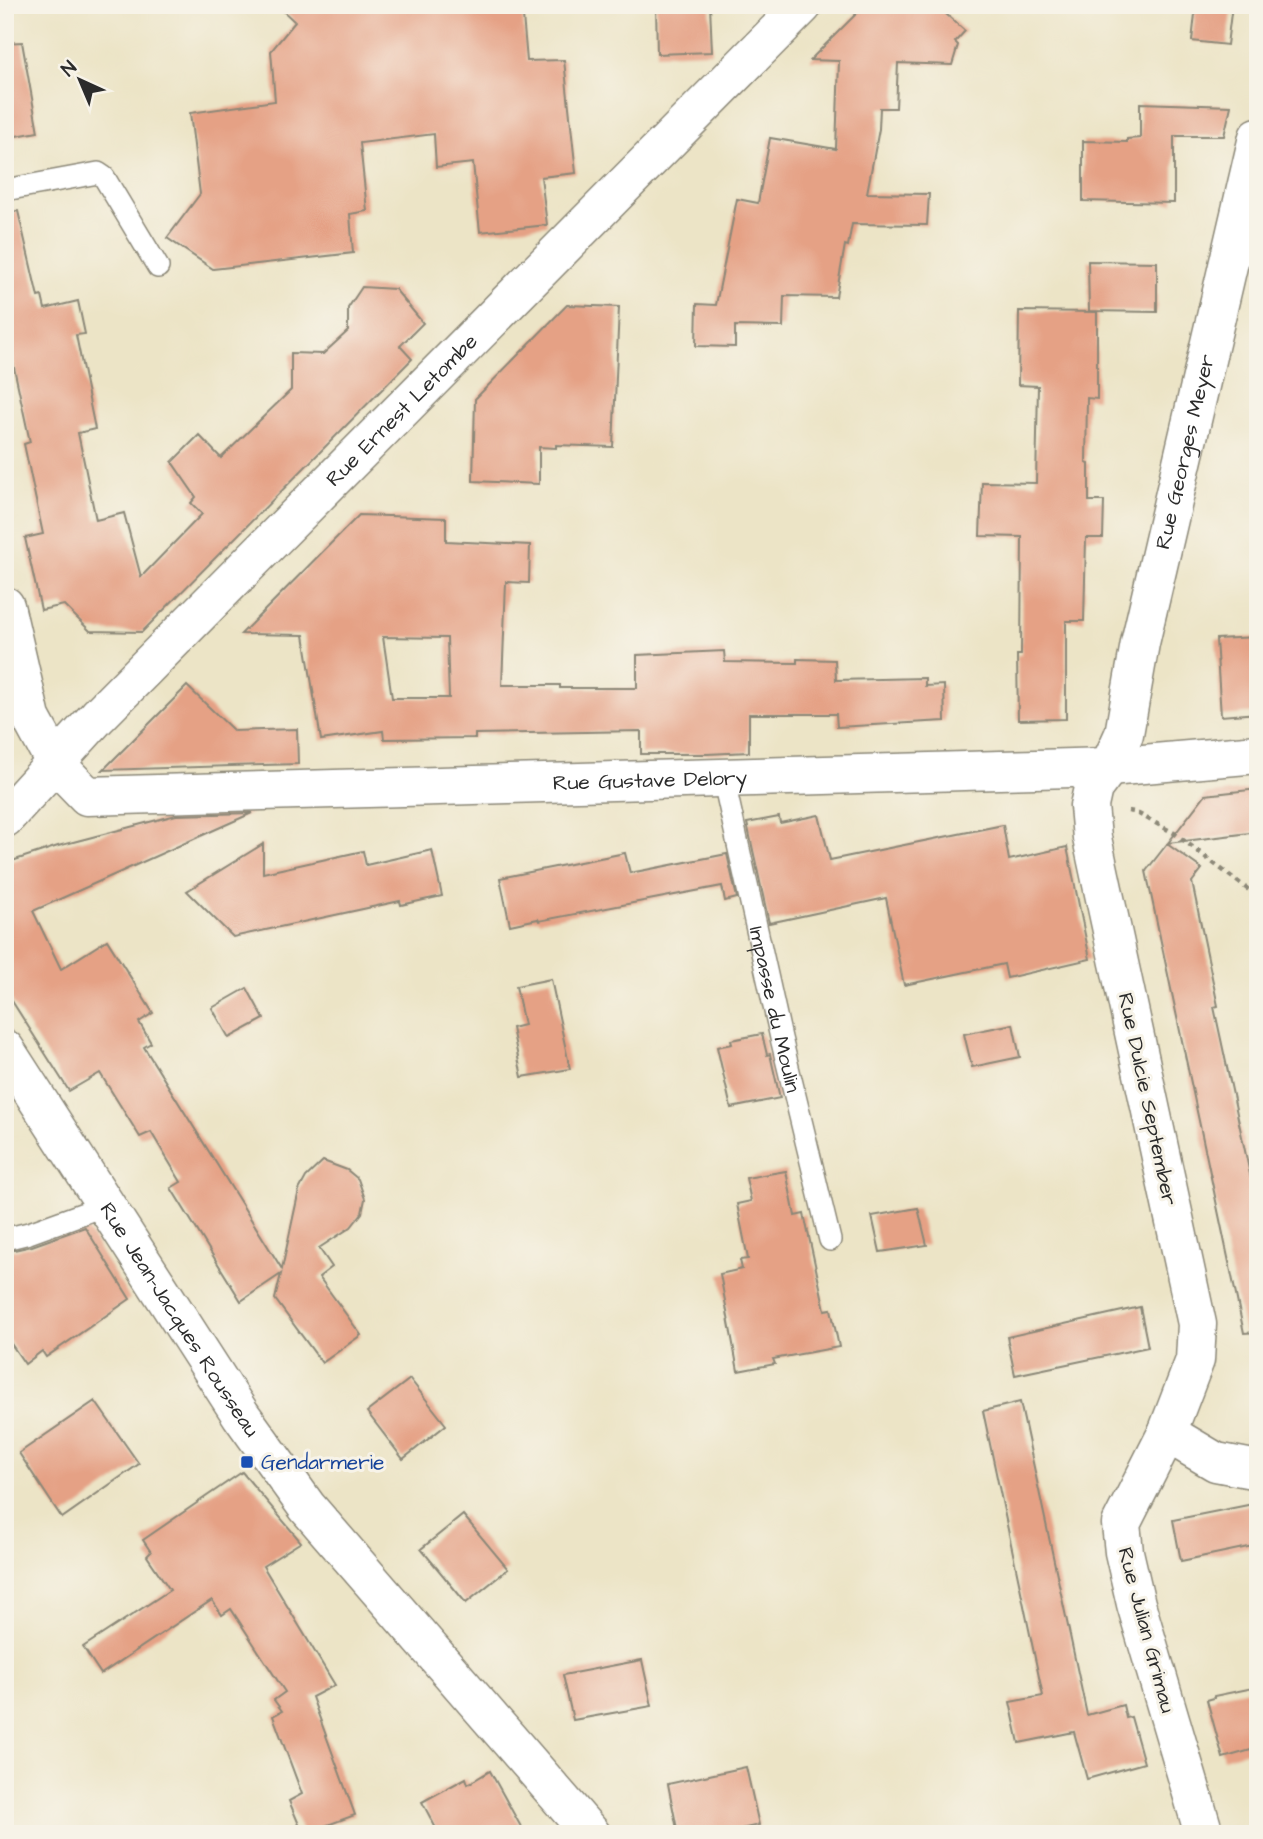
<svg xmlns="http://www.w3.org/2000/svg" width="1263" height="1839" font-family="'Architects Daughter',sans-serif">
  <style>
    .building { fill: #e5a185; fill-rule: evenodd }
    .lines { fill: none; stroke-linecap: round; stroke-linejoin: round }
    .service-casing { stroke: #8c8878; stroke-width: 24 }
    .minor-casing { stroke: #8c8878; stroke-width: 41 }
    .path { stroke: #8c8878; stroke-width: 4.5; stroke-dasharray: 5 5; stroke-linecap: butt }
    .service { stroke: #fff; stroke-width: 21 }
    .minor { stroke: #fff; stroke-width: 38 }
    .transit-dot { fill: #1a4fb4; stroke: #f7f3e8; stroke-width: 2.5 }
    .labels { text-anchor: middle; stroke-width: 6; stroke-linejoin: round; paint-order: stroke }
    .street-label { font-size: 21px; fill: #2b2b2b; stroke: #f7f3e8 }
    .transit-label { font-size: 21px; fill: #164399; stroke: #f7f3e8; text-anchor: start }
  </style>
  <rect width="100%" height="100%" fill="#f7f3e8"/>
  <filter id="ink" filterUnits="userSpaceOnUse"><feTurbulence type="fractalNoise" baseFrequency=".0143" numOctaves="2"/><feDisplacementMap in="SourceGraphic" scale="14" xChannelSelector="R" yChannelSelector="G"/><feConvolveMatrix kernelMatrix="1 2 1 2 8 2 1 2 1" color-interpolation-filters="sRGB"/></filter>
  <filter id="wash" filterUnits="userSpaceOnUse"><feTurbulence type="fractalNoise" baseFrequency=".00686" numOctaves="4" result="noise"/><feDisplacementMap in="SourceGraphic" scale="28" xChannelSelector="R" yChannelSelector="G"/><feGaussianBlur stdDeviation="1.57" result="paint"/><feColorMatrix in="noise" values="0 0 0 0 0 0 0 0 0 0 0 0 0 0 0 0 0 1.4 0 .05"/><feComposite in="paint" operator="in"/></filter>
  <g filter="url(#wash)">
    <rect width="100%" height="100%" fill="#ece4c6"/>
    <g id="blocks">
      <g class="building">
        <polygon points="277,5 522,5 527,61 564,60 576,173 541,177 547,225 480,232 473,163 436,167 434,134 360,143 367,211 350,214 353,253 213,269 167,238 200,194 190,113 275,101 271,51 295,22"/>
        <polygon points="656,5 710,5 712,52 657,54"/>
        <polygon points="865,5 936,5 965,31 955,42 958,45 952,65 898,63 896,108 880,108 879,129 867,193 929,194 927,225 852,224 848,246 845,245 836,297 784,296 783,327 735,326 735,347 696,346 697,304 716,305 737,199 758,203 770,138 836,149 839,61 810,60"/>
        <polygon points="1196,5 1232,5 1227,45 1192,41"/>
        <polygon points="22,42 38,132 5,138 5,43"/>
        <polygon points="1140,103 1231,106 1224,136 1174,136 1174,203 1083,201 1083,141 1127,142 1127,139 1140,138"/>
        <polygon points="18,211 38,297 42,296 45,309 78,301 85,334 76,335 95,429 78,433 96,520 124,513 141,577 202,514 191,503 196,497 172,462 199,435 221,458 291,390 291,353 323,354 348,331 348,308 362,287 395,289 423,323 400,346 412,359 142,632 90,631 64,605 41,610 25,538 43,534 24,444 30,442 5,326 5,212"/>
        <polygon points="1088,261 1157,262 1157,312 1089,311"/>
        <polygon points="567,305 619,307 613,447 556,445 556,448 539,447 539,484 473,481 475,399"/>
        <polygon points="1019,311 1097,312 1097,399 1087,398 1086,463 1089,464 1089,501 1104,501 1103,538 1086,538 1084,621 1066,621 1066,719 1018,720 1017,655 1021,655 1022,537 980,536 982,482 1036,483 1038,386 1018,385"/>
        <path d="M359,515L446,518V541L530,545L529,583L506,582L502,685H560V688H637V655L724,651L725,662L797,663V659L835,660L836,680L925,678V686L944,685L945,721L837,727L836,714H749V752L707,754H641V731L475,734V738L384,739L383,731L321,740L304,635L241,634ZM383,637L447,638L449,698H392Z"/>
        <polygon points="1258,637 1258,713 1221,716 1216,639"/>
        <polygon points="187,686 234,731 297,729 298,764 103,770"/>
        <polygon points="1258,789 1258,832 1168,843 1205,795"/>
        <polygon points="252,813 33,911 61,969 107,940 153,1013 139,1022 151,1043 144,1047 282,1269 299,1190 306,1177 323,1161 347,1170 358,1179 365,1199 362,1213 351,1227 319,1248 332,1267 319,1277 361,1335 322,1363 275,1299 281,1274 241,1301 171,1188 181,1182 151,1132 140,1137 100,1073 69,1091 5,990 5,855 9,862 58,846 176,815"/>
        <polygon points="819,815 830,860 1003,825 1009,860 1067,847 1090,959 1007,978 1004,964 904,985 886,898 769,923 747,823 779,817 780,823"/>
        <polygon points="263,844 263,873 363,851 366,865 432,850 442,896 401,905 400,901 233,937 187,891"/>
        <polygon points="1167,844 1202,869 1192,882 1218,1006 1214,1007 1258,1211 1258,1332 1244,1333 1146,871"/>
        <polygon points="625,853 630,873 727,854 737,898 725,901 722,886 539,921 538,919 510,925 500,878"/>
        <polygon points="551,979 570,1069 522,1077 512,1028 524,1025 516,986"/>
        <polygon points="247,988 264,1019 229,1038 212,1008"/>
        <polygon points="1013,1024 1020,1057 972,1067 964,1034"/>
        <polygon points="762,1034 767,1055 770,1054 780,1098 731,1108 717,1047 732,1044 731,1040"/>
        <polygon points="786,1171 795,1216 804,1214 825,1310 831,1309 839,1347 773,1359 775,1364 738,1371 720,1274 742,1269 740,1260 748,1259 737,1204 751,1201 746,1178"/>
        <polygon points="918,1208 927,1245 880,1252 872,1216"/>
        <polygon points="85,1227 130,1299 46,1357 42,1351 25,1364 5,1335 5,1252 32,1246"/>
        <polygon points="1140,1307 1148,1347 1015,1375 1007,1337"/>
        <polygon points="410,1379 446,1425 403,1459 367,1412"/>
        <polygon points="95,1401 139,1464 62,1518 19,1453"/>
        <polygon points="1020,1402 1087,1715 1123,1705 1126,1718 1131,1717 1144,1763 1087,1779 1074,1732 1019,1743 1010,1702 1043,1696 983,1411"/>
        <polygon points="242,1472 301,1542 263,1566 335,1685 312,1697 355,1815 303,1834 289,1801 302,1794 273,1716 282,1711 274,1700 285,1692 231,1609 222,1615 212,1600 101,1674 83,1647 170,1590 147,1556 151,1552 143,1540"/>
        <polygon points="1258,1503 1258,1545 1181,1561 1173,1520"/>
        <polygon points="463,1515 508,1569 466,1603 421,1549"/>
        <polygon points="642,1660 652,1706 573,1720 563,1675"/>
        <polygon points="1258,1687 1258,1748 1223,1758 1207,1700 1214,1698 1214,1696"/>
        <polygon points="746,1767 759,1825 719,1834 678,1834 668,1784"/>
        <polygon points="490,1771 525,1834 439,1834 422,1802 466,1778 468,1784"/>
      </g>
    </g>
  </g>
  <g filter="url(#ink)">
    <use href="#blocks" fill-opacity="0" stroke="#8c8878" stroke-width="2"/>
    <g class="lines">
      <g class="service-casing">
        <g id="service">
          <polyline points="5,190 98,173 104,177 158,267"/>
          <path id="s1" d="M723,777L781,1038L830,1240"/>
          <polyline points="5,1239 29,1233 106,1205"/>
        </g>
      </g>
      <g class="minor-casing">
        <g id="minor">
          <path id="s2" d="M5,606L31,718L56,764L87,796L1109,767L1258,754"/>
          <path id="s3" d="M5,818L98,716L803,5"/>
          <path id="s4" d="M5,1049L241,1415L307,1507L591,1834"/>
          <polyline points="1167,1433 1216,1462 1258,1470"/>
          <path id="s5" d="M1204,1834L1136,1604L1124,1552L1121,1524L1167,1433L1195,1360L1197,1324L1092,838L1089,806L1093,788L1109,767L1124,734L1140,643L1258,137"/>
        </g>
      </g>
      <polyline class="path" points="1128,811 1135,812 1174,833 1258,897"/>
      <use href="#service" class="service"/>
      <use href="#minor" class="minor"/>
    </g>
  </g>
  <rect class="transit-dot" x="240" y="1455" width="14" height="14" rx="3.5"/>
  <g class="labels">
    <g class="street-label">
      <text dy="7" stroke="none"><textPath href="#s3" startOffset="569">Rue Ernest Letombe</textPath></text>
      <text dy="7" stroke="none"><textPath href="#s5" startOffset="1437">Rue Georges Meyer</textPath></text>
      <text dy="7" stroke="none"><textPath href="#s2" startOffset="775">Rue Gustave Delory</textPath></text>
      <text dy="7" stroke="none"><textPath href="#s1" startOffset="238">Impasse du Moulin</textPath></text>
      <text transform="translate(1148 1099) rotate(78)" y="7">Rue Dulcie September</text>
      <text dy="7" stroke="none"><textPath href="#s4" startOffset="322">Rue Jean-Jacques Rousseau</textPath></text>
      <text transform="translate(1147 1630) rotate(75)" y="7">Rue Julian Grimau</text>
    </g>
    <g class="transit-label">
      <text x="261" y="1469">Gendarmerie</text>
    </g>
  </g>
  <rect width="1263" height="1839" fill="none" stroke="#f7f3e8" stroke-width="28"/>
  <g transform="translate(80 80) rotate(316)" stroke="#f7f3e8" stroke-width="5" paint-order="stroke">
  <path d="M0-5L12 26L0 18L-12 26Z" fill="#2b2b2b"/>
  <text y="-10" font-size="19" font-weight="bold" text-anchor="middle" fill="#2b2b2b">N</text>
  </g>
</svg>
